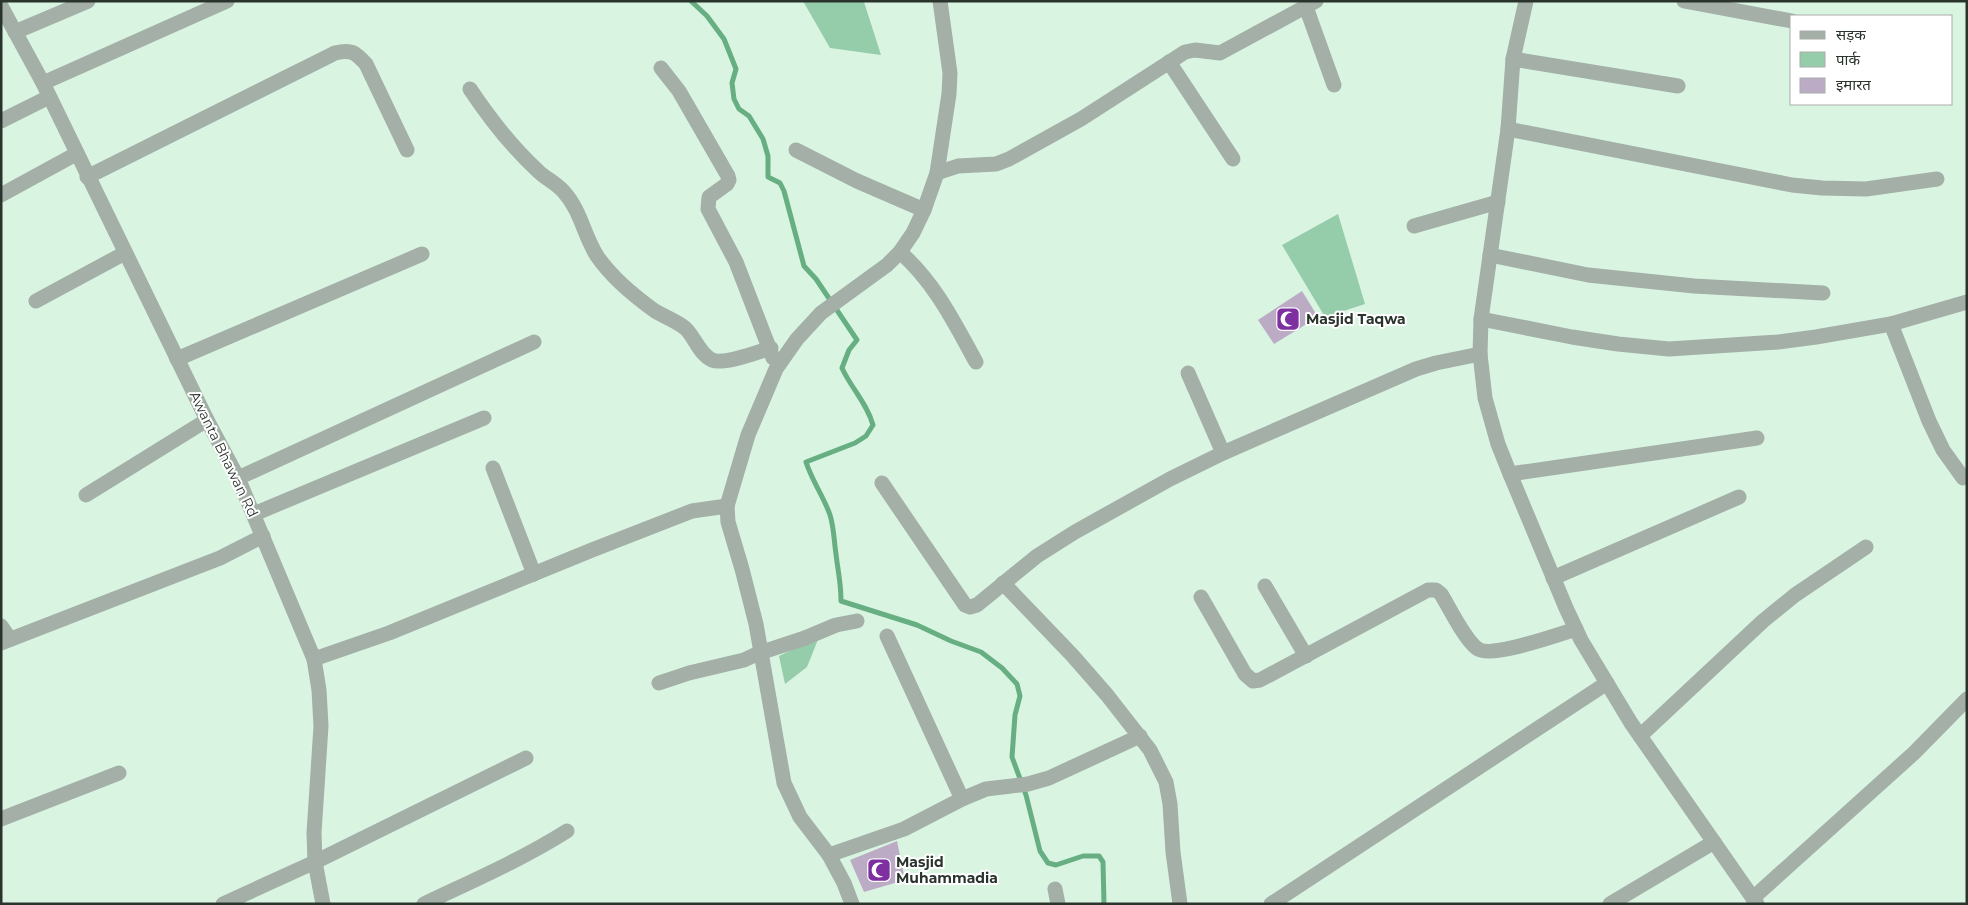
<svg xmlns="http://www.w3.org/2000/svg" width="1968" height="905" font-family="Montserrat,'Noto Sans Devanagari',sans-serif">
  <style>
    .green { fill: #95cca9 }
    .lines { fill: none; stroke-linecap: round; stroke-linejoin: round }
    .stream { stroke: #67ae83; stroke-width: 5 }
    .building { fill: #bbabc4 }
    .minor { stroke: #a3afa7; stroke-width: 15 }
    .labels { text-anchor: middle; stroke-width: 4; stroke-linejoin: round; paint-order: stroke }
    .poi-label { font-size: 14px; font-weight: bold; fill: #2a342d; stroke: #fff; text-anchor: start }
    .street-label { font-size: 14px; fill: #2a342d; stroke: #fff }
  </style>
  <rect width="100%" height="100%" fill="#d9f5e2"/>
  <g class="green">
    <polygon points="803,1 866,1 864,2 881,55 830,48"/>
    <polygon points="1338,214 1365,304 1325,317 1282,245"/>
    <polygon points="819,637 807,667 785,684 779,656"/>
  </g>
  <g class="lines">
    <path class="stream" d="M691,1L707,16L724,39L736,69L732,83L734,99L739,109L749,116L763,139L768,156V177L780,183L784,191L804,266L816,279L857,340L849,350L842,368C851,388 867,403 873,425L866,436L855,443L806,462C812,481 824,497 830,515C834,527 834,542 836,554C838,572 841,582 841,601L917,625L951,641L981,652L1002,668L1017,684L1020,696L1015,715L1012,757L1026,795L1040,851L1048,863L1056,865L1083,856H1099L1103,862L1104,904"/>
  </g>
  <g class="building">
    <polygon points="1302,291 1318,317 1274,344 1258,320"/>
    <polygon points="897,841 905,880 864,892 850,860"/>
  </g>
  <g class="lines">
    <g class="minor">
      <polyline points="1526,1 1513,59 1508,129 1481,319 1480,354 1485,398 1498,444 1510,474 1566,608 1581,640 1631,723 1757,904"/>
      <polyline points="1684,1 1792,21"/>
      <polyline points="1,6 43,83 207,420 238,478 314,659 319,690 321,726 314,833 315,862 323,904"/>
      <polyline points="1306,7 1334,85"/>
      <polyline points="15,32 88,1"/>
      <polyline points="1513,59 1678,86"/>
      <polyline points="1169,62 1233,159"/>
      <polyline points="661,68 679,91 728,176 729,180 727,184 709,197 708,209 736,262 773,358"/>
      <polyline points="43,83 227,1"/>
      <path d="M470,89C490,119 512,147 538,171C546,179 555,182 564,192C581,211 584,236 597,256C612,278 634,296 655,311C665,317 676,321 685,328C695,337 699,354 712,360C724,365 757,352 771,348"/>
      <polyline points="1,121 49,97"/>
      <polyline points="1508,129 1792,185 1822,188 1866,189 1937,179"/>
      <polyline points="796,150 857,181 924,210"/>
      <polyline points="937,173 958,166 996,164 1009,159 1081,119 1185,52 1195,50 1220,53 1316,1"/>
      <path d="M87,177L335,53C351,49 355,52 366,64L407,150"/>
      <polyline points="1,195 76,154"/>
      <polyline points="1414,226 1498,202"/>
      <path d="M900,252C935,283 954,322 976,362"/>
      <polyline points="1490,255 1588,275 1694,286 1823,293"/>
      <polyline points="36,301 125,253"/>
      <polyline points="1481,319 1572,337 1618,344 1669,349 1778,342 1816,337 1891,324 1967,302"/>
      <polyline points="1891,324 1929,421 1943,450 1963,478"/>
      <polyline points="177,359 422,254"/>
      <polyline points="1188,373 1223,453"/>
      <polyline points="493,468 534,574"/>
      <polyline points="1510,474 1757,438"/>
      <polyline points="238,478 534,342"/>
      <polyline points="882,483 965,605 970,607 977,605 1037,556 1075,532 1170,479 1223,453 1416,369 1436,363 1480,354"/>
      <polyline points="86,495 207,420"/>
      <polyline points="254,514 484,418"/>
      <polyline points="1553,578 1739,497"/>
      <polyline points="1003,583 1072,655 1107,695 1150,750 1166,782 1170,804 1173,852 1180,904"/>
      <polyline points="1265,586 1306,656"/>
      <path d="M1201,597L1245,674L1253,681L1260,680L1428,590H1436L1441,594C1449,607 1466,642 1478,649C1492,658 1557,635 1576,629"/>
      <polyline points="1,626 10,639"/>
      <polyline points="887,636 962,799"/>
      <polyline points="1,643 220,558 263,536"/>
      <polyline points="314,659 389,633 592,550 692,511 727,506"/>
      <polyline points="659,683 689,673 744,660 759,653 805,638 836,625 857,621"/>
      <polyline points="1640,736 1763,621 1795,595 1866,547"/>
      <polyline points="1,819 119,773"/>
      <polyline points="829,855 904,829 962,799 986,789 1028,784 1049,778 1140,736"/>
      <polyline points="1055,889 1058,904"/>
      <polyline points="1753,898 1914,753 1967,699"/>
      <polyline points="223,904 315,862 526,758"/>
      <path d="M424,904C472,881 521,860 567,831"/>
      <polyline points="852,904 844,883 829,855 800,817 784,783 756,624 742,569 728,522 727,506 748,435 776,369 797,339 821,313 887,265 900,252 913,233 924,210 937,173 949,94 950,73 940,1"/>
      <polyline points="1271,904 1607,683"/>
      <polyline points="1610,904 1714,842"/>
    </g>
  </g>
  <defs>
    <g id="mosque-square" transform="scale(1.25)"><rect x="-9" y="-9" width="18" height="18" rx="4" fill="#7e2fa0" stroke="#fff"/><path d="M3.5-4.9A6 6 0 1 0 3.5 4.9A5 5 0 1 1 3.5-4.9Z" fill="#fff"/></g>
  </defs>
  <g fill-rule="evenodd">
    <use href="#mosque-square" x="1288" y="319"/>
    <use href="#mosque-square" x="879" y="870"/>
  </g>
  <g class="labels">
    <g class="poi-label">
      <text x="1306" y="324">Masjid Taqwa</text>
      <text x="896" y="867">Masjid<tspan x="896" dy="16">Muhammadia</tspan></text>
    </g>
    <g class="street-label">
      <text transform="translate(224 454) rotate(64)" y="5">Awanta Bhawan Rd</text>
    </g>
  </g>
  <rect width="1968" height="905" fill="none" stroke="#2a342d" stroke-width="5"/>
  <rect x="1790" y="15" width="162" height="90" fill="#ffffff" stroke="#aaaeab"/>
  <rect x="1800" y="31" width="25" height="8" fill="#a3afa7" stroke="#aaaeab"/>
  <text x="1836" y="40" font-size="15" fill="#2a342d">सड़क</text>
  <rect x="1800" y="52" width="25" height="15" fill="#95cca9" stroke="#aaaeab"/>
  <text x="1836" y="65" font-size="15" fill="#2a342d">पार्क</text>
  <rect x="1800" y="78" width="25" height="15" fill="#bbabc4" stroke="#aaaeab"/>
  <text x="1836" y="90" font-size="15" fill="#2a342d">इमारत</text>
</svg>
